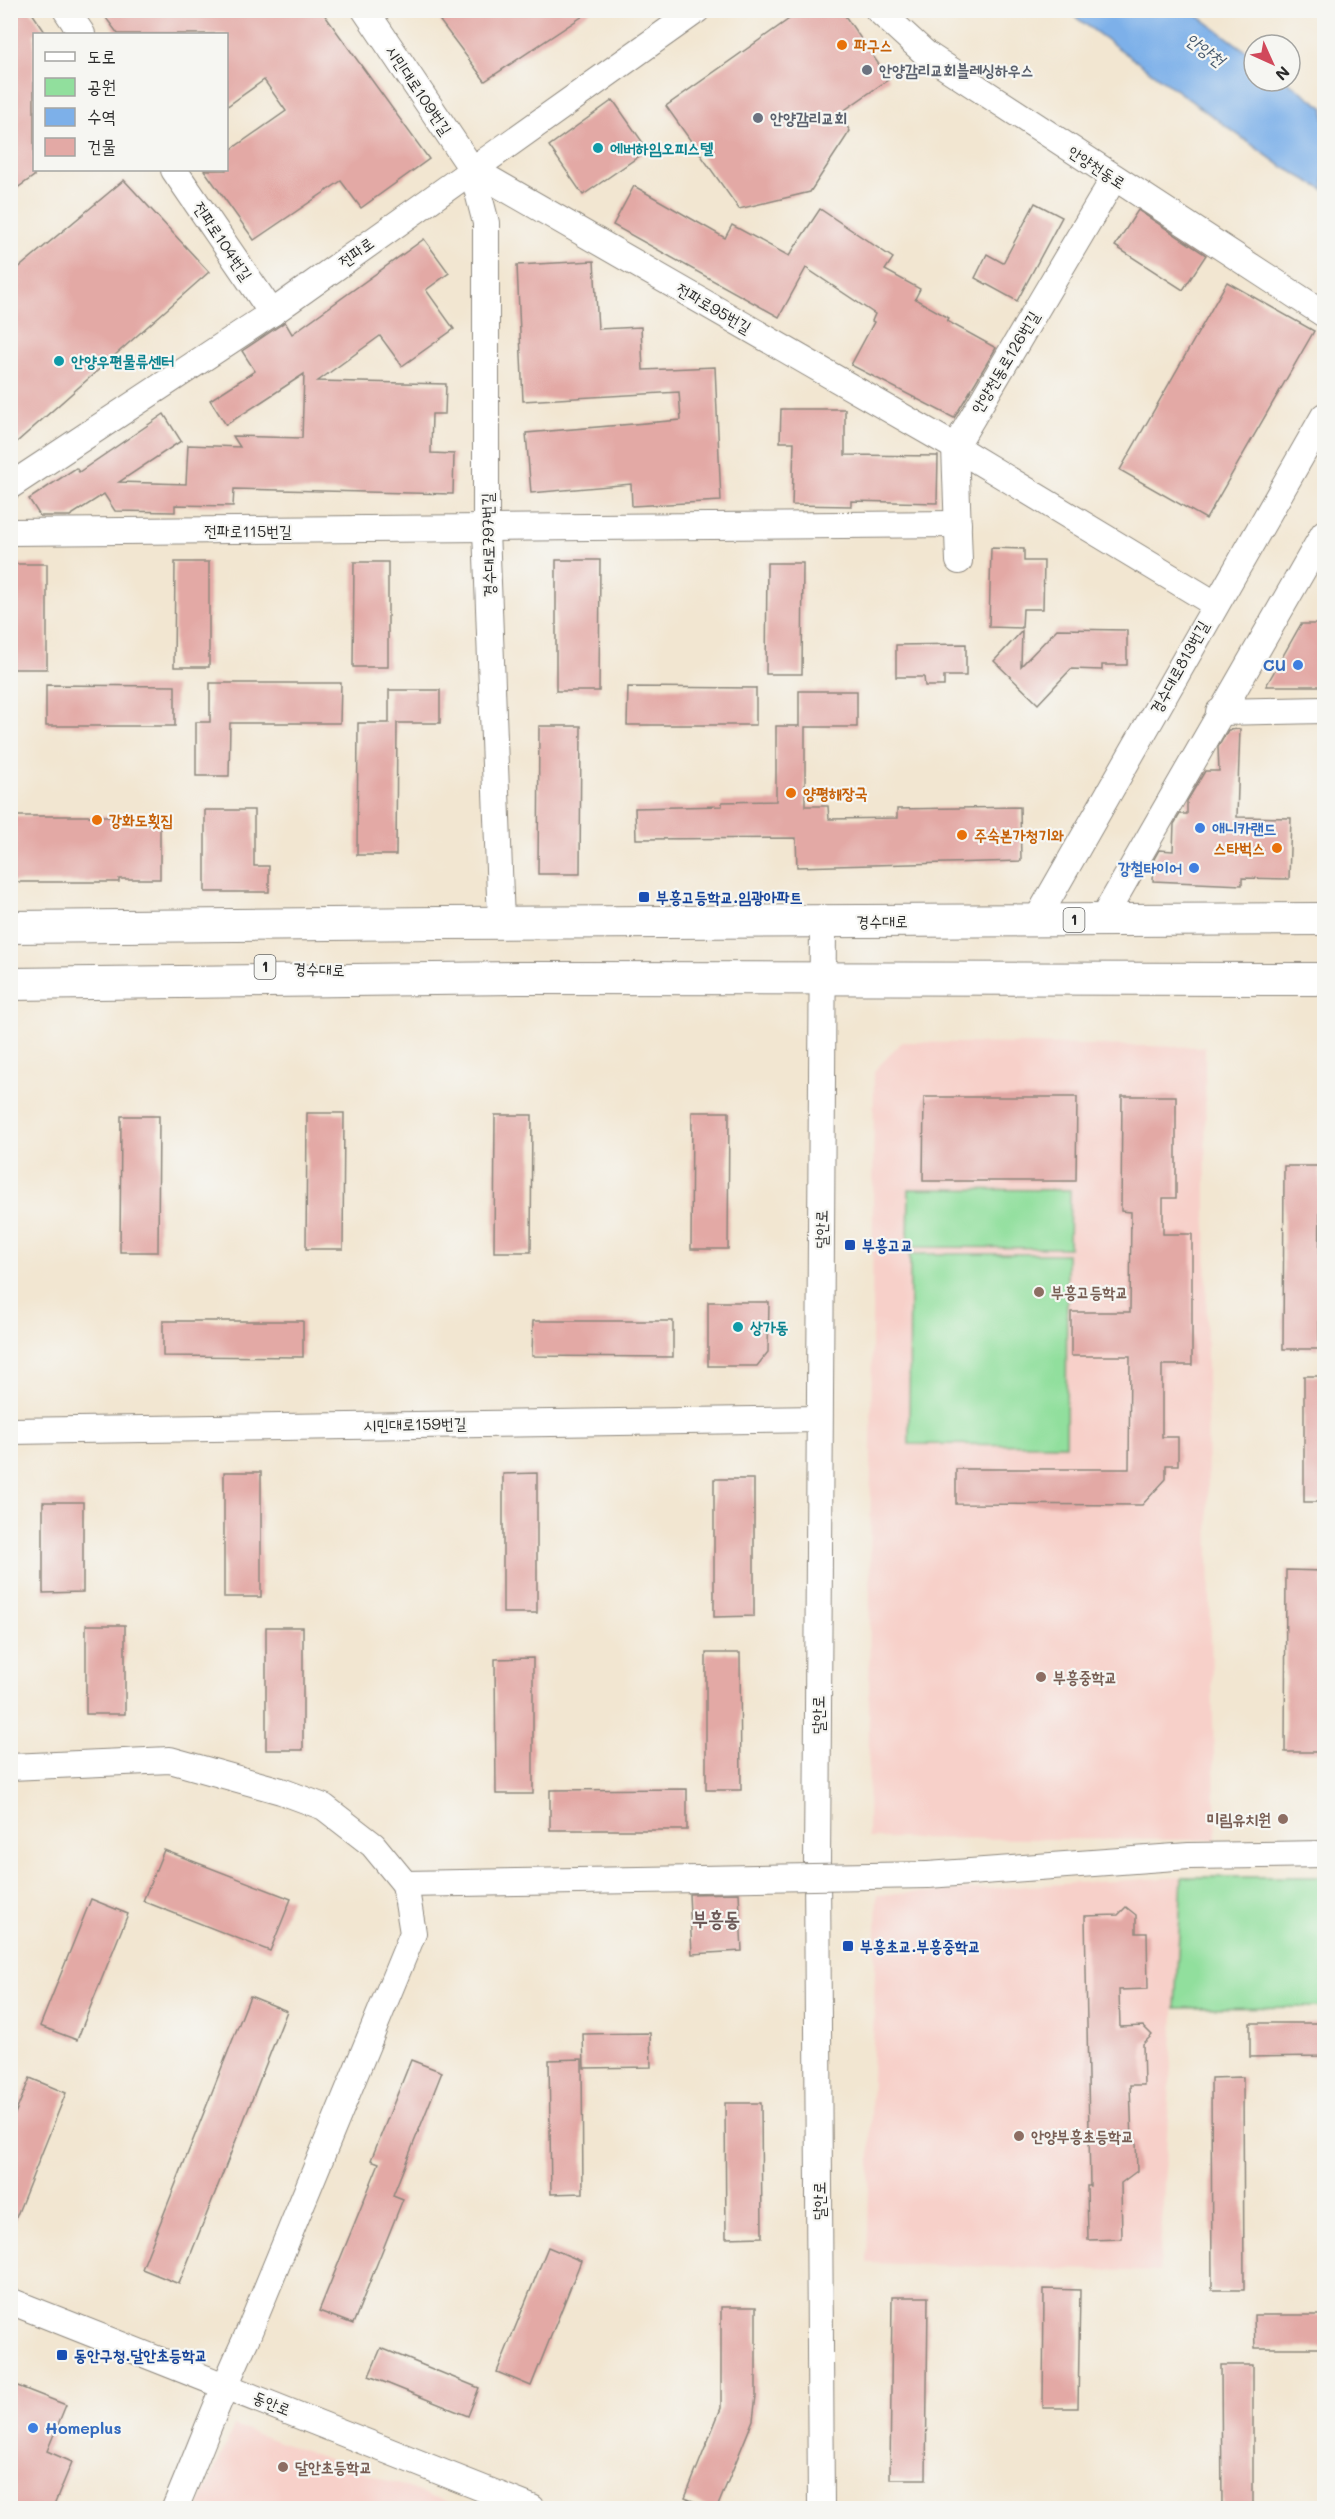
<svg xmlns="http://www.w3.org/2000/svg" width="1335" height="2519" font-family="Mali,'Poor Story',sans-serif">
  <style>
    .built { fill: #f7d0c9 }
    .green { fill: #91df9d; stroke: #5e8564; stroke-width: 1.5 }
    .water { fill: #7db0e9; stroke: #546e8a; stroke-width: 1.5 }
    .building { fill: #e3a9a5 }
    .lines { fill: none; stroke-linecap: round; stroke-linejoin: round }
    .minor-casing { stroke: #8e887e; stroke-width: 28 }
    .major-casing { stroke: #8e887e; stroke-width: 34 }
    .minor { stroke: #fff; stroke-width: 26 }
    .major { stroke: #fff; stroke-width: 32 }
    .minor-bridge-casing { stroke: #8e887e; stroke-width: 28; stroke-linecap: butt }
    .minor-bridge { stroke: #fff; stroke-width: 26 }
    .food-dot { fill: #e8710a; stroke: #f6f6f2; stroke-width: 2 }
    .worship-dot { fill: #6b7280; stroke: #f6f6f2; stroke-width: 2 }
    .culture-dot { fill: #0f9aa8; stroke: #f6f6f2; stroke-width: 2 }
    .shop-dot { fill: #3f7fe0; stroke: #f6f6f2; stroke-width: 2 }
    .transit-dot { fill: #1a4fb4; stroke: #f6f6f2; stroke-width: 2 }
    .education-dot { fill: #8d6e63; stroke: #f6f6f2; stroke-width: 2 }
    .labels { text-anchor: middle; stroke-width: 4.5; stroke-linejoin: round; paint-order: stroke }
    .shield { fill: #f6f6f2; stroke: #686867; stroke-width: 1.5 }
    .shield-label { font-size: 15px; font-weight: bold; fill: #2b2b2b }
    .food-label { font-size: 16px; font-weight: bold; fill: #c56008; stroke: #f6f6f2; text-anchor: start }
    .worship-label { font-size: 16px; font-weight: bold; fill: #5b616d; stroke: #f6f6f2; text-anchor: start }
    .street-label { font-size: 16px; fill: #2b2b2b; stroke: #f6f6f2 }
    .culture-label { font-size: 16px; font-weight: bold; fill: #0d838f; stroke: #f6f6f2; text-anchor: start }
    .shop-label { font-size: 16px; font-weight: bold; fill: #366cbe; stroke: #f6f6f2; text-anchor: end }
    .transit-label { font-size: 16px; font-weight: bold; fill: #164399; stroke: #f6f6f2; text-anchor: start }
    .education-label { font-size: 16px; font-weight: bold; fill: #785e54; stroke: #f6f6f2; text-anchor: start }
    .water-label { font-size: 18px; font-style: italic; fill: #485a6e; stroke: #f6f6f2 }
    .quarter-label { font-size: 20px; font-weight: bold; fill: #6b5756; stroke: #f6f6f2 }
  </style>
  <rect width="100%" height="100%" fill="#f6f6f2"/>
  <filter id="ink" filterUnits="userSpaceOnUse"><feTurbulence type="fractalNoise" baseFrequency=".0167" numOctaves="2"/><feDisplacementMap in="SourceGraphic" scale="12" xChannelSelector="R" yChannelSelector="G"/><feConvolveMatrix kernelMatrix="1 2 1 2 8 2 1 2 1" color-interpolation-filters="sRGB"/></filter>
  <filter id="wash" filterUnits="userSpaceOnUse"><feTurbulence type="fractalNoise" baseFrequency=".008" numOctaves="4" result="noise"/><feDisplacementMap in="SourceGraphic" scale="24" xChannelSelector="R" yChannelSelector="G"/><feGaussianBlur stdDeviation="1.35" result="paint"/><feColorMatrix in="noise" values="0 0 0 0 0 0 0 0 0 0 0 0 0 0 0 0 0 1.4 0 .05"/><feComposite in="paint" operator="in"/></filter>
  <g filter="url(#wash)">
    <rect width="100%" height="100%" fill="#f2e6d1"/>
    <g class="built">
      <polygon points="902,1042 1205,1047 1208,1513 1216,1840 868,1838 874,1071"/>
      <polygon points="1182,1877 1159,2272 867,2263 877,1895"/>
      <polygon points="234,2426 465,2508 198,2508"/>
    </g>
    <g class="green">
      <polygon points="909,1189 1070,1190 1069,1248 908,1247"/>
      <polygon points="910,1254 1067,1254 1066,1445 909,1444"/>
      <polygon points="1182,1877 1324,1877 1324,2007 1175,2008"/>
    </g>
    <polygon class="water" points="1067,11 1191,11 1254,57 1254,81 1287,81 1324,108 1324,190 1280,165"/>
    <g id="blocks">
      <g class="building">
        <polygon points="10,10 30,10 45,32 34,34 34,176 10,193"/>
        <polygon points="116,10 321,10 429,159 361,208 341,181 254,240 204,170 226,170 226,153 286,111 264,80 226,107 226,34 118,34 106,18"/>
        <polygon points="458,10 592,10 485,81 440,21"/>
        <polygon points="802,10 841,10 889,79 839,114 850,131 810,192 739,209 666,106"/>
        <polygon points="613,100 648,150 583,195 549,146"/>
        <polygon points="124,180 209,272 10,448 10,275"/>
        <polygon points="634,186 725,238 732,225 789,256 820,209 893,258 885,270 920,289 915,299 949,318 947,321 996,348 954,418 851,365 874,322 872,321 875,314 806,268 779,317 613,225"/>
        <polygon points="1035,203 1062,217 1017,301 975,278 987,254 1003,263"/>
        <polygon points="1138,210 1206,255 1183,290 1115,246"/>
        <polygon points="424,239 449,273 426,290 454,329 402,366 380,336 318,381 446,384 445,414 432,414 431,453 454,454 453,494 234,489 233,506 175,505 175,512 115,511 104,494 70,516 40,516 29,499 76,468 79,472 164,414 181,441 119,482 186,484 188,445 240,447 233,436 302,438 304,374 226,425 210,400 255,371 242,351 285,322 292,334"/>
        <polygon points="594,261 598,329 641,327 643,370 715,367 721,501 632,506 631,484 531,493 526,433 681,420 679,392 523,401 517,265"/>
        <polygon points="1227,282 1314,331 1206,519 1120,470"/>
        <polygon points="781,409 845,409 845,455 938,456 937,503 851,501 851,506 792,505 794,442 780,442"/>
        <polygon points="991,548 1024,549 1024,561 1044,561 1043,609 1023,609 1022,628 989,627"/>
        <polygon points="556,560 600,560 599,691 556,691"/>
        <polygon points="175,562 209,562 209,667 174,667"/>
        <polygon points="354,562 388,562 388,667 353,667"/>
        <polygon points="767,563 803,563 802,674 766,674"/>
        <rect x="12" y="564" width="35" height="105"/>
        <polygon points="1301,624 1324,624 1324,686 1266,686"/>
        <polygon points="1057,629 1127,630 1127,665 1102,665 1102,670 1071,669 1038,704 994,661 1022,631 1021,666"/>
        <polygon points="966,644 966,676 944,676 944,686 925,686 924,677 896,677 896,645"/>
        <polygon points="210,683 341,683 340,723 230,723 229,776 196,776 196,722 210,722"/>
        <polygon points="46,685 175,686 175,726 46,726"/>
        <polygon points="628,687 756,688 756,725 627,725"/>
        <polygon points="389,690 440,690 440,723 397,723 396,855 357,855 358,723 389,723"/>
        <polygon points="799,691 857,691 857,727 805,727 805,806 828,806 829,819 897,818 897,809 1020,807 1021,861 797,867 796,838 636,839 635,808 722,806 722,802 776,801 776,726 799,726"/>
        <polygon points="539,726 581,726 580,874 538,874"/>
        <polygon points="1240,729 1237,817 1291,818 1289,879 1242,878 1242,885 1153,881 1154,859 1159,850 1173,851 1174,824 1180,814 1187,814 1187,801 1205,771 1219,771 1218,747 1228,730"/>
        <polygon points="205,810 254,810 254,866 269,866 269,892 205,892"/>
        <polygon points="10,816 120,816 120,824 160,824 160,879 119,879 119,882 10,882"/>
        <polygon points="1122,1096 1176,1096 1176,1198 1163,1198 1163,1234 1192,1234 1192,1365 1162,1365 1162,1437 1178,1437 1178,1465 1166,1465 1166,1479 1142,1505 956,1504 956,1469 1129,1469 1130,1356 1071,1356 1071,1312 1130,1312 1131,1212 1121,1211"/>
        <polygon points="924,1097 1077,1097 1076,1181 923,1181"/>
        <polygon points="692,1112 729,1112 728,1249 691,1249"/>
        <polygon points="307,1113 344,1113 343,1249 306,1249"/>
        <polygon points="495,1115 532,1115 531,1252 494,1252"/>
        <polygon points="121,1116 159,1116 158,1252 120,1252"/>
        <polygon points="1284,1166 1320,1166 1319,1349 1283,1349"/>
        <polygon points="708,1302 769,1302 768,1352 757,1366 708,1366"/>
        <polygon points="163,1321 303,1321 303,1357 163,1356"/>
        <polygon points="533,1321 673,1321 673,1357 532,1356"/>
        <rect x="1304" y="1376" width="20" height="126"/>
        <rect x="224" y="1472" width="37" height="125"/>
        <polygon points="537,1473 537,1613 503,1613 503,1474"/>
        <polygon points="714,1479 754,1479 754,1616 714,1617"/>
        <polygon points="43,1502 83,1502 83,1592 43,1593"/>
        <polygon points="1286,1570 1323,1571 1322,1752 1285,1752"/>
        <rect x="86" y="1625" width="39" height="89"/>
        <rect x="266" y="1627" width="37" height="123"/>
        <polygon points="706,1653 740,1653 741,1790 706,1790"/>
        <polygon points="533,1658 533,1794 496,1794 495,1659"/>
        <polygon points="687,1789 687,1830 550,1830 550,1790"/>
        <polygon points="164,1850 291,1899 270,1951 143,1901"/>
        <polygon points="739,1893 742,1951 692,1954 689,1894"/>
        <polygon points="91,1899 128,1914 77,2040 40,2026"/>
        <polygon points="1126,1907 1136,1915 1136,1933 1147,1933 1148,1989 1119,1990 1120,2027 1143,2026 1152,2035 1143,2044 1144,2085 1130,2085 1132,2141 1136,2141 1137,2171 1121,2183 1122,2239 1088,2240 1087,2186 1090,2186 1085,1916 1118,1915"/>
        <polygon points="250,1996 287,2011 179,2284 142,2269"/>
        <polygon points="1250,2023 1324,2023 1324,2056 1250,2057"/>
        <polygon points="650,2033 651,2067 584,2068 583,2034"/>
        <polygon points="582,2059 583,2193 551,2194 549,2060"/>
        <polygon points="411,2060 442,2072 393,2195 403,2199 353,2324 319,2311 379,2163 371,2160"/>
        <polygon points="1243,2077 1244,2290 1212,2290 1211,2078"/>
        <polygon points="30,2078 66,2093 11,2230 10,2126"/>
        <polygon points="725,2103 761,2103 762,2237 726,2238"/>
        <polygon points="548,2247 581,2261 531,2386 497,2372"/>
        <polygon points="1044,2289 1080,2290 1078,2408 1043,2408"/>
        <polygon points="892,2297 928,2297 926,2479 890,2479"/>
        <polygon points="721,2307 756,2307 756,2396 753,2420 717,2508 711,2508 685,2498 721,2408"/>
        <polygon points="1254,2315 1324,2315 1324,2348 1255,2348"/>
        <polygon points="381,2348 479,2388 468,2416 369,2376"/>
        <polygon points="1221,2365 1253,2365 1253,2508 1222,2508"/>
        <polygon points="10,2383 66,2405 47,2451 72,2462 53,2508 10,2508"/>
      </g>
    </g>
  </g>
  <g filter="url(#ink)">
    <use href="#blocks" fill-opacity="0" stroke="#8e887e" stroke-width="1.5"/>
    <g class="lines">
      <g class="minor-casing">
        <g id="minor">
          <polyline points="66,10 82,34"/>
          <polyline points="365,10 472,169 486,223 486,530 501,922"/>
          <polyline points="878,10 926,54 1324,314"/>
          <polyline points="472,169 955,447 1215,604"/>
          <polyline points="174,170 272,313"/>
          <polyline points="10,486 272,313 697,10"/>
          <polyline points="10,532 958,524"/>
          <polyline points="959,561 955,447 1114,178"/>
          <polyline points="1219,712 1324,710"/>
          <polyline points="1037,919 1324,416"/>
          <polyline points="1102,920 1324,533"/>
          <polyline points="10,1431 819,1419"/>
          <polyline points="10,1767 170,1760 281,1791 324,1807 373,1845 405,1884 700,1879"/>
          <polyline points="928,1875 1189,1856 1324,1854"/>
          <polyline points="10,2301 532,2508"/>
          <path d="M175,2508C199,2452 220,2394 246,2339L413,1933L405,1884"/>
          <polyline points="821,2508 817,1867 823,921"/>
        </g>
      </g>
      <g class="major-casing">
        <g id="major">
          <polyline points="10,927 440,923 1324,919"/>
          <polyline points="10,984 519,978 1324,979"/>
        </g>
      </g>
      <use href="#minor" class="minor"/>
      <use href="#major" class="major"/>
      <g class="minor-bridge-casing">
        <polyline id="minor-bridge" points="700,1879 928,1875"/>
      </g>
      <use href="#minor-bridge" class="minor-bridge"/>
    </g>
  </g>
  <g class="food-dot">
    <circle cx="842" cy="45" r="6"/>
    <circle cx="791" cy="793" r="6"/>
    <circle cx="97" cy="820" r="6"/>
    <circle cx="962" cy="835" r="6"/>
    <circle cx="1277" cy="848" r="6"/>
  </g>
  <g class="worship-dot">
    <circle cx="867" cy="70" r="6"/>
    <circle cx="758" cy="118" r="6"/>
  </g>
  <g class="culture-dot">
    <circle cx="598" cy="148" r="6"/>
    <circle cx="59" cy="361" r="6"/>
    <circle cx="738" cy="1327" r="6"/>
  </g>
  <g class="shop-dot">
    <circle cx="1298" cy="665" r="6"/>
    <circle cx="1200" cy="828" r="6"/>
    <circle cx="1194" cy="868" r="6"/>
    <circle cx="33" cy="2428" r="6"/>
  </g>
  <g class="transit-dot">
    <rect x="638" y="891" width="12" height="12" rx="3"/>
    <rect x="844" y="1239" width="12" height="12" rx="3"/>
    <rect x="842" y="1940" width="12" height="12" rx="3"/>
    <rect x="56" y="2349" width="12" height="12" rx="3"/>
  </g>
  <g class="education-dot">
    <circle cx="1039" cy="1292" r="6"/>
    <circle cx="1041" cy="1677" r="6"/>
    <circle cx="1283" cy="1819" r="6"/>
    <circle cx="1019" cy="2136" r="6"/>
    <circle cx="283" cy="2467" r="6"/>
  </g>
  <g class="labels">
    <g class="shield">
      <rect x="1063.5" y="908" width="21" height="24" rx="4.5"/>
      <rect x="254.5" y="955" width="21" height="24" rx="4.5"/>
    </g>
    <g class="shield-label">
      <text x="1074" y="925">1</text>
      <text x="265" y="972">1</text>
    </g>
    <g class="food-label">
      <text x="854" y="51">파구스</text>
      <text x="803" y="799">양평해장국</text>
      <text x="109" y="826">강화도횟집</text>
      <text x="974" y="841">주숙본가청기와</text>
      <text x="1265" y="854" text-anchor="end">스타벅스</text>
    </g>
    <g class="worship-label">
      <text x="879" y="76">안양감리교회블레싱하우스</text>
      <text x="770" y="124">안양감리교회</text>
    </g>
    <g class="street-label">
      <text transform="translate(419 90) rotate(56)" y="6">시민대로109번길</text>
      <text transform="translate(1097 167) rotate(33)" y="6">안양천동로</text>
      <text transform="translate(223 241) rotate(56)" y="6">전파로104번길</text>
      <text transform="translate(356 252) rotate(-36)" y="6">전파로</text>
      <text transform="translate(714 308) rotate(30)" y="6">전파로95번길</text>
      <text transform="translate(1005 362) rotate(-59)" y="6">안양천동로126번길</text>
      <text x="248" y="537">전파로115번길</text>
      <text transform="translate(488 545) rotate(-91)" y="6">경수대로797번길</text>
      <text transform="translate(1179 667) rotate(-61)" y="6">경수대로813번길</text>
      <text x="882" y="927">경수대로</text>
      <text transform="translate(319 969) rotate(2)" y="6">경수대로</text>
      <text transform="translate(821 1229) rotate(-89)" y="6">달안로</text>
      <text transform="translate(415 1424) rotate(-1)" y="6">시민대로159번길</text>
      <text transform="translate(818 1715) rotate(-90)" y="6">달안로</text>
      <text transform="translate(819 2201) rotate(-90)" y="6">달안로</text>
      <text transform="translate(272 2403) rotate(22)" y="6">동안로</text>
    </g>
    <g class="culture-label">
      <text x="610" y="154">에버하임오피스텔</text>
      <text x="71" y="367">안양우편물류센터</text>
      <text x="750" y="1333">상가동</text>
    </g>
    <g class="shop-label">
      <text x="1286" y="671">CU</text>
      <text x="1212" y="834" text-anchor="start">애니카랜드</text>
      <text x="1182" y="874">강철타이어</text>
      <text x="45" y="2434" text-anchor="start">Homeplus</text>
    </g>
    <g class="transit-label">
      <text x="656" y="903">부흥고등학교.임광아파트</text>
      <text x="862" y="1251">부흥고교</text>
      <text x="860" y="1952">부흥초교.부흥중학교</text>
      <text x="74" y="2361">동안구청.달안초등학교</text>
    </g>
    <g class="education-label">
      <text x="1051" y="1298">부흥고등학교</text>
      <text x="1053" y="1683">부흥중학교</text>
      <text x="1271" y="1825" text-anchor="end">미림유치원</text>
      <text x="1031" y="2142">안양부흥초등학교</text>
      <text x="295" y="2473">달안초등학교</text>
    </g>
    <g class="water-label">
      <text transform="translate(1205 50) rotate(36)" y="6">안양천</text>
    </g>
    <g class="quarter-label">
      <text x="716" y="1926">부흥동</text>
    </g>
  </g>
  <rect width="1335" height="2519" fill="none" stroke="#f6f6f2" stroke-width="36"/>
  <rect x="33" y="33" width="195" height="138" fill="#f6f6f2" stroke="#a5a5a2" stroke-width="1.5"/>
  <rect x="45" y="52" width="30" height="9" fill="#ffffff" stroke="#a5a5a2" stroke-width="1.5"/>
  <text x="87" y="63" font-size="18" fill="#2b2b2b">도로</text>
  <rect x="45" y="78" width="30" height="18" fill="#91df9d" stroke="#a5a5a2" stroke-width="1.5"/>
  <text x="87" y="93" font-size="18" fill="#2b2b2b">공원</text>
  <rect x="45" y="108" width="30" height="18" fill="#7db0e9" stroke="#a5a5a2" stroke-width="1.5"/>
  <text x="87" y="123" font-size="18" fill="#2b2b2b">수역</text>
  <rect x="45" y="138" width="30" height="18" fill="#e3a9a5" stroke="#a5a5a2" stroke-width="1.5"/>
  <text x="87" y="153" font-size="18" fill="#2b2b2b">건물</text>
  <g transform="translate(1272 63) rotate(135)"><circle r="28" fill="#f6f6f2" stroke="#a5a5a2" stroke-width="1.5"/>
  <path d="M0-4.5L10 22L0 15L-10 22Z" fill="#d1495b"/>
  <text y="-9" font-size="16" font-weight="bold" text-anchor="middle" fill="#2b2b2b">N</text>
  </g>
</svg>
